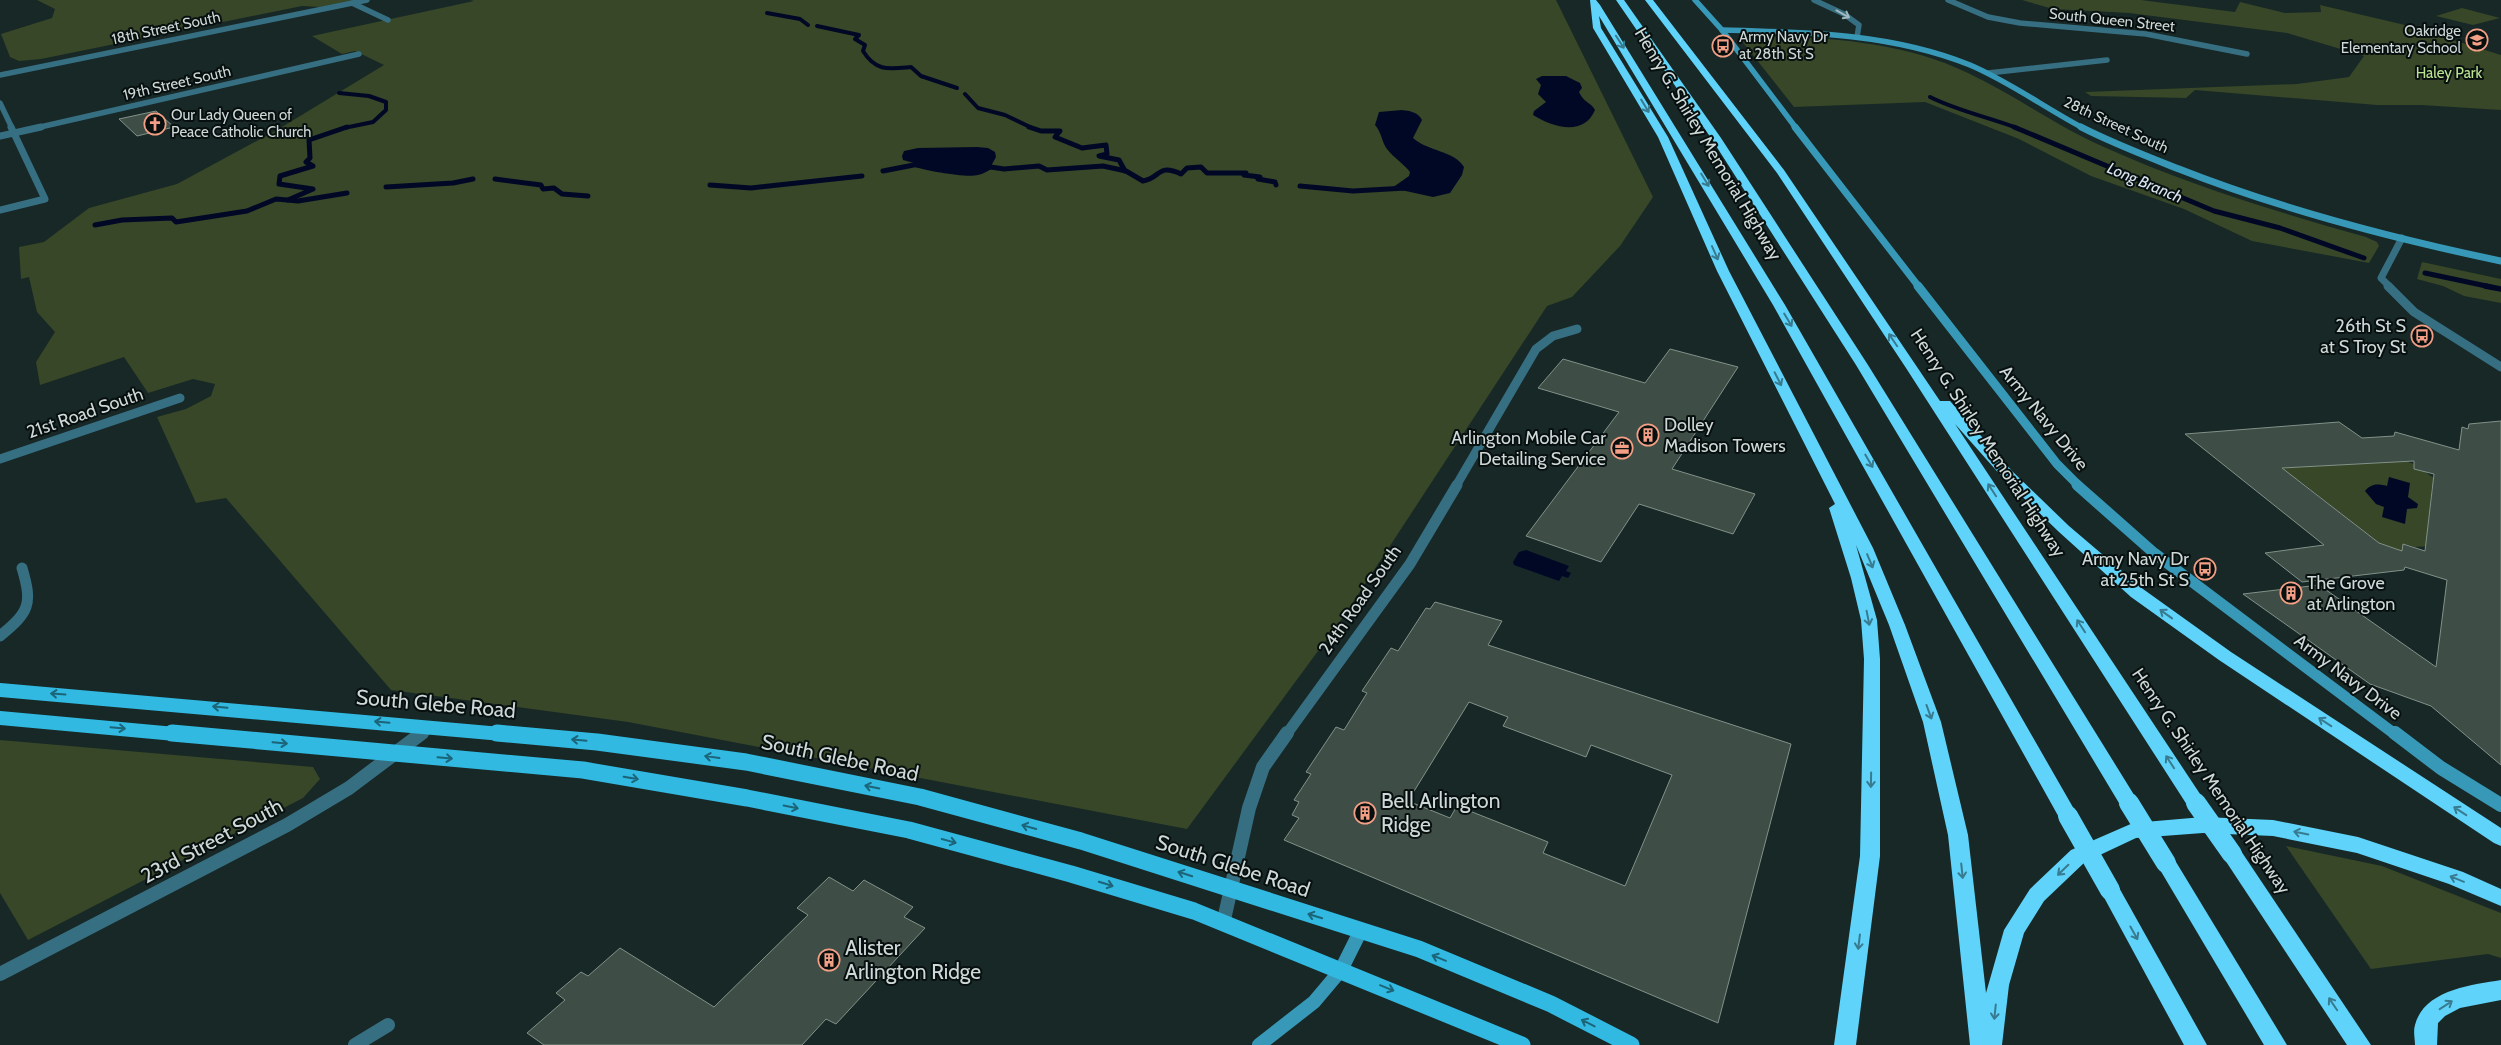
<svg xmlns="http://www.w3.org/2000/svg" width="2501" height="1045" font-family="Cabin,sans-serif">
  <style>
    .green { fill: #374727 }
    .water { fill: #000826 }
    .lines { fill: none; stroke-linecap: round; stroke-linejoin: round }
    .stream-far2 { stroke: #000826; stroke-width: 4 }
    .stream-far1 { stroke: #000826; stroke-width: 5 }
    .stream { stroke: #000826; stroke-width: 5.5 }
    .building { fill: #3e4d45; stroke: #829289; fill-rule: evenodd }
    .street-far4 { stroke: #376f82; stroke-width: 5.5 }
    .street-far3 { stroke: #376f82; stroke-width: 7 }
    .street-far2 { stroke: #376f82; stroke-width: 9 }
    .street-far1 { stroke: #376f82; stroke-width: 11 }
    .street { stroke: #376f82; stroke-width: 14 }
    .secondary-far4 { stroke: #3799b7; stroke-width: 5.5 }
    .secondary-far3 { stroke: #3799b7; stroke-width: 7 }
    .secondary-far2 { stroke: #3799b7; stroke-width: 9 }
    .secondary-far1 { stroke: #3799b7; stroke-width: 11 }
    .secondary { stroke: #3799b7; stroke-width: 14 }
    .primary-far1 { stroke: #31b9e1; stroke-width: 14 }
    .primary { stroke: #31b9e1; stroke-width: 17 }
    .highway { fill: #5fd3f9; fill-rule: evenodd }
    .highway-bridge { stroke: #5fd3f9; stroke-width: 20 }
    .oneway { stroke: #a0b8be }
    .oneway2 { stroke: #387b90 }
    .oneway3 { stroke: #1c6478 }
    .labels { text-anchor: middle; stroke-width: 4; stroke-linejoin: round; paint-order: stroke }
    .far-street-label { font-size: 15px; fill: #cdd8d7; stroke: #080f0f }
    .far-poi-label { font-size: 15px; fill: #cdd8d7; stroke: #080f0f; text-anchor: start }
    .far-park-label { font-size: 15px; fill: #bbe492; stroke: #080f0f }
    .far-water-label { font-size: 16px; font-style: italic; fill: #dae6f4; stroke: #080f0f }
    .street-label { font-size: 18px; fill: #cdd8d7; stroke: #080f0f }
    .poi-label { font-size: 18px; fill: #cdd8d7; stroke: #080f0f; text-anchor: end }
    .near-street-label { font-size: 21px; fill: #cdd8d7; stroke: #080f0f }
    .near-poi-label { font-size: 21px; fill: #cdd8d7; stroke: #080f0f; text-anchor: start }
  </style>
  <rect width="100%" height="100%" fill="#172827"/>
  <g class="green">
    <polygon points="37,0 354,0 320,7 302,6 41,59 19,61 10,57 1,34 52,18 55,9"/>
    <polygon points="470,0 1556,0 1653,197 1620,246 1572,297 1547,306 1346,613 1187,829 628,722 391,690 226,498 196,503 157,417 186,409 211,396 215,384 193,379 148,393 124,357 40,385 36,362 55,332 37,312 29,277 21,279 19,247 44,242 89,208 177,184 277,130 384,65 355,51 342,54 312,36 474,1"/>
    <polygon points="2022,0 2141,0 2235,12 2240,2 2285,13 2321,12 2320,5 2405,25 2501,55 2501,110 2421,105 2377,105 2195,90 2186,98 2091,96 2085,92 2297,84 2349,77 2364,56 2287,33 2129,13 2053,9"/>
    <polygon points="2462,8 2500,18 2473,25 2436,16"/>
    <path d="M1754,36C1826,37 1902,41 1968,73C2015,95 2056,126 2104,147C2188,185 2277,212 2366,237L2377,242L2379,246L2369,263L2252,241L2184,209L2091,176L2019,139L1925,102L1794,107L1741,40L1742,37Z"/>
    <polygon points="2422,262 2501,279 2501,303 2464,296 2443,286 2417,279"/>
    <polygon points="2399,459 2414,464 2414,469 2424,471 2439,482 2432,486 2427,535 2433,546 2415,547 2404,544 2402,551 2379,543 2297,479 2290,480 2275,468"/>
    <polygon points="0,740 313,767 320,779 303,798 28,940 0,893"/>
    <polygon points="2286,846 2382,866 2501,913 2501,958 2488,954 2371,969"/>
  </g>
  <g class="water">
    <path d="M1542,76H1566L1580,83L1582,88L1579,92C1585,104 1591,102 1595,110C1584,137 1552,127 1533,115L1534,111L1546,102L1538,94L1541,85L1536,79Z"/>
    <path d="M1402,110C1410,111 1418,112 1422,120L1413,138C1427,151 1455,151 1464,167L1462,175L1450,193L1433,197L1392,188L1409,176L1410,172C1403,163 1394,158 1387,149C1382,143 1382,133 1375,125L1379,112Z"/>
    <path d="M977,147L988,148L995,152L996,157L991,166L993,168C988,171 983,174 978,175C966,178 928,171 915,167L914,163L903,160L902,156L904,151L918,148Z"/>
    <path d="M2389,477L2410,483L2408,497L2418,504L2417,508L2407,509L2405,524L2382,517L2384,507L2376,504L2365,491C2372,483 2378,484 2387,486Z"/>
    <polygon points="1526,550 1569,566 1566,571 1571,573 1568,578 1562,576 1559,581 1514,565 1513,562 1519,552"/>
  </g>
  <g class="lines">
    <g class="stream-far2">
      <polyline points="767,13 800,19 808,25"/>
      <path d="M817,26L859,35L855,39L865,45L863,51C876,72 889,69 911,67L921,76L957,88"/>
      <polyline points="339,93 369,96 386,102 386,110 373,122 344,128"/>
      <polyline points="965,94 978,108 1005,115 1032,128"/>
      <path d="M1930,97C1958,111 1988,117 2017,128"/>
    </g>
    <g class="stream-far1">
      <polyline points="1029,127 1041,131 1060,131 1055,137 1082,148 1106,145 1107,154 1099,156 1119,160 1125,171"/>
      <polyline points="2014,127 2214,211 2280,228 2364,258"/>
      <path d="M984,166L1004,169L1039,166L1047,170L1103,166L1126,171L1143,181C1161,178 1157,163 1181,174L1187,168L1201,167L1207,173H1246L1244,175L1260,177L1258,179L1275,182L1276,185"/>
      <polyline points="883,171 924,163"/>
      <polyline points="495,179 541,185 543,189 554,188 562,194 588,196"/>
      <polyline points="710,185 751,188 862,176"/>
      <polyline points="1300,186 1353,191 1406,188"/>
      <polyline points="386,187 453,183 473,179"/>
      <polyline points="288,200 313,189 279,184 280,176 313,166 306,162 310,158 309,140 347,127"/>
      <polyline points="95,225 122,220 172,218 176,222 247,211 276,199 298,201 347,193"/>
      <polyline points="2425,273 2491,287"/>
    </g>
    <polyline class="stream" points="2485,286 2501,289"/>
  </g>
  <g class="building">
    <polygon points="156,111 174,127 137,136 119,119"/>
    <polygon points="1670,349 1738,367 1672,469 1755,494 1733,534 1639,504 1601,562 1526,536 1619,412 1538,388 1563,359 1645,383"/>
    <path d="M2501,421V765L2431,706L2370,684L2243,594L2319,585L2436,667L2447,580L2405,567L2404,570L2302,582L2265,553L2324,545L2185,434L2339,422L2362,438L2394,436L2395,432L2459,450L2462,427L2468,429L2469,424ZM2414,461V469L2434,474L2425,551L2403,544L2402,551L2379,543L2282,468Z"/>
    <path d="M1435,602L1502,621L1488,645L1791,744L1718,1023L1284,840L1299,818L1292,815L1299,802L1294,800L1311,774L1306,772L1336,727L1344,730L1367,693L1362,691L1391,648L1398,651L1426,608L1430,609ZM1469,702L1508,717L1503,726L1586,757L1591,745L1672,775L1625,886L1543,853L1548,842L1457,806L1450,818L1408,801Z"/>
    <polygon points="829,877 853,891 864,880 913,907 904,917 925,928 836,1024 826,1019 802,1045 544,1045 527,1033 565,1000 556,993 581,972 588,976 620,948 714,1007 808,915 797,908"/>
  </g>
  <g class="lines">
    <g class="street-far4">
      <polyline points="1814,0 1844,14 1859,25 1857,37"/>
      <polyline points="1948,0 1988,17 2020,23 2146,34 2247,54"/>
      <polyline points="352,3 388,20"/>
      <polyline points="1988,73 2107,60"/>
      <polyline points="0,75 367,0"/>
      <polyline points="0,103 12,128"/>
      <polyline points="36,128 359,54"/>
    </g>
    <g class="street-far3">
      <polyline points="0,136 41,127"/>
      <polyline points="0,210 45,199 11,127"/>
      <polyline points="2390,287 2381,278 2402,238"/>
    </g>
    <g class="street-far2">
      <polyline points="2388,286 2414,312 2501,367"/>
      <polyline points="0,459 180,398"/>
      <polyline points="1456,486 1536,349 1553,336 1577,329"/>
    </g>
    <g class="street-far1">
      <path d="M0,636C29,612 33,605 22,568"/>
      <polyline points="420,735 430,727"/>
      <polyline points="1286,735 1410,564 1457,485"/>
    </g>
    <g class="street">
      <polyline points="1223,924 1249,808 1263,767 1287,733"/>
      <polyline points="0,974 287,825 349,788 422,733"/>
      <polyline points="355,1045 388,1025"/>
    </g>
    <g class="secondary-far4">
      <polyline points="1695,0 1722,30 1796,128"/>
      <path d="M1722,30C1805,32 1891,33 1970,65C2010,82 2045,108 2083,128"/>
    </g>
    <g class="secondary-far3">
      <polyline points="1795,127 1919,287"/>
      <path d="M2081,127C2112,143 2146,156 2179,169C2283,210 2391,238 2501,261"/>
    </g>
    <polyline class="secondary-far2" points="1918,286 2057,464 2079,486"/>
    <polyline class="secondary-far1" points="2077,485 2154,553 2396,735"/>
    <g class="secondary">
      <polyline points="2395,733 2441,768 2501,805"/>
      <polyline points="1259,1045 1314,1002 1341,970 1361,930"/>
    </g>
    <g class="primary-far1">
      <polyline points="0,690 512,735"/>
      <polyline points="0,718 186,735"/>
    </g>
    <g class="primary">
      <polyline points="172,733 583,770 747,798 909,830 1071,874 1194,911 1522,1045"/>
      <polyline points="497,733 597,742 746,762 920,797 1081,841 1419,949 1551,1004 1631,1045"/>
    </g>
    <g class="highway">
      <polygon points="1590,0 1596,0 1600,5 1785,305 2078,816 2075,821 2068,823 2061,821 1773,305 1599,16 1601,28 1668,137 1729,271 1873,548 1905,625 1941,722 1968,835 1986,993 2004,930 2030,889 2071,850 2133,823 2203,817 2273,820 2358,837 2463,872 2501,889 2501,906 2449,884 2357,853 2273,836 2203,833 2136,838 2085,862 2044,901 2024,933 2009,985 2002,1045 1970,1045 1948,835 1923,722 1889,625 1856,545 1877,620 1880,659 1880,856 1856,1045 1834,1045 1860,856 1864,659 1861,620 1851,578 1829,508 1835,504 1717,271 1658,137 1593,28"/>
      <polygon points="1616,0 1624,0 1721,138 1868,365 2136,798 2139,803 2136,808 2129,810 2122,808 1856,365 1711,138"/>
      <polygon points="1645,0 1653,0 1784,170 1940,401 1950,401 2013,472 2069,526 2143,589 2231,652 2501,828 2501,846 2494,843 2219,660 2131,597 2059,532 2003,478 1955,424 2206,803 2203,808 2196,810 2189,808 1906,368 1777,173"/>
      <polygon points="2232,846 2239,848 2371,1045 2347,1045 2225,860 2222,854 2225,848"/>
      <polygon points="2166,855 2173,857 2287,1045 2264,1045 2156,863 2159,857"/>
      <polygon points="2110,882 2117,884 2207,1045 2184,1045 2100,890 2103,884"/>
      <path d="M2501,980V1000L2460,1008L2445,1016L2438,1023L2437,1045H2415C2415,1039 2413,1031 2415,1025C2424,990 2471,985 2501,980Z"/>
    </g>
    <g class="highway-bridge">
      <polyline points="2129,803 2166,863"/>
      <polyline points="2196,803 2232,854"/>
      <polyline points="2068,816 2110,890"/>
    </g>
  </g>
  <defs><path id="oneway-shaft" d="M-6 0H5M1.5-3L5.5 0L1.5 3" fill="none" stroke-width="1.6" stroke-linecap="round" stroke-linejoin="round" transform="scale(1.25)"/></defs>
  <use class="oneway" href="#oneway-shaft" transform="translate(1843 14) rotate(29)"/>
  <g class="oneway2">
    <use href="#oneway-shaft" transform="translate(1620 42) rotate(57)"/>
    <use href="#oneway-shaft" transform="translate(1645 106) rotate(59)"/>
    <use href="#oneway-shaft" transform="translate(1705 180) rotate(59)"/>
    <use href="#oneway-shaft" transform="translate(1715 253) rotate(66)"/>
    <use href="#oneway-shaft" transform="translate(1788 320) rotate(59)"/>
    <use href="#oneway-shaft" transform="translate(1893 340) rotate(-124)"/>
    <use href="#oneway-shaft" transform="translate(1778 379) rotate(63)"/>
    <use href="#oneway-shaft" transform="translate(1869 461) rotate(60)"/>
    <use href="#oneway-shaft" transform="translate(1992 490) rotate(-123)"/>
    <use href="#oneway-shaft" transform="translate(1870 561) rotate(67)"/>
    <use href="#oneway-shaft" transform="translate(2166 614) rotate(-144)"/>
    <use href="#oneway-shaft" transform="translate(1868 618) rotate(79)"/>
    <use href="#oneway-shaft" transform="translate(2081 626) rotate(-123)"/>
    <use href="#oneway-shaft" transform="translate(1929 712) rotate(70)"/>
    <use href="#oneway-shaft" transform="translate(2325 722) rotate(-147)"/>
    <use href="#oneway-shaft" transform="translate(2170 762) rotate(-123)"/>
    <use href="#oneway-shaft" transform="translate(1871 780) rotate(91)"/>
    <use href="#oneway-shaft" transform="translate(2460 811) rotate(-147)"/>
    <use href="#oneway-shaft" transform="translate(2301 833) rotate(-169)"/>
    <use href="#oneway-shaft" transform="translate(2063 870) rotate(136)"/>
    <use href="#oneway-shaft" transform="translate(1962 871) rotate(84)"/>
    <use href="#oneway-shaft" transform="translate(2457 879) rotate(-158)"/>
    <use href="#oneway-shaft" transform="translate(2134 933) rotate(61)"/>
    <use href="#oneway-shaft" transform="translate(1859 942) rotate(97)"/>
    <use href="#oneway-shaft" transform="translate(2333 1004) rotate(-124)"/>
    <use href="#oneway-shaft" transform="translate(2446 1005) rotate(-33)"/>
    <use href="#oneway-shaft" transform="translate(1995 1012) rotate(96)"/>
  </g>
  <g class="oneway3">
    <use href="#oneway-shaft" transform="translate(58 694) rotate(-176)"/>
    <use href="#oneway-shaft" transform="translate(220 707) rotate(-175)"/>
    <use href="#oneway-shaft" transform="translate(382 722) rotate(-175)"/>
    <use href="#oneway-shaft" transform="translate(118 728) rotate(5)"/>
    <use href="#oneway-shaft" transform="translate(579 740) rotate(-175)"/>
    <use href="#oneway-shaft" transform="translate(280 743) rotate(5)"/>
    <use href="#oneway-shaft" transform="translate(712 757) rotate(-172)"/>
    <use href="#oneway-shaft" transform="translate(445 758) rotate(5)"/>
    <use href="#oneway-shaft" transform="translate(631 778) rotate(10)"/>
    <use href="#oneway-shaft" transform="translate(872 787) rotate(-169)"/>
    <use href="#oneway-shaft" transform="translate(791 807) rotate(11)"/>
    <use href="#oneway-shaft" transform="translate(1029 827) rotate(-165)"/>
    <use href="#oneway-shaft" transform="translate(949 841) rotate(15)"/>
    <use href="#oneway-shaft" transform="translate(1185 874) rotate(-162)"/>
    <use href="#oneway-shaft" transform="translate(1106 884) rotate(17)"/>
    <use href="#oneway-shaft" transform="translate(1315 916) rotate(-163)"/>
    <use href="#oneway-shaft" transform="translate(1439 958) rotate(-158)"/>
    <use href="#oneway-shaft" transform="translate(1387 988) rotate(22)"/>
    <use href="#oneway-shaft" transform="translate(1588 1023) rotate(-153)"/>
  </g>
  <defs>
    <g id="school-ring" transform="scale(1.125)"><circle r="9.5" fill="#080f0f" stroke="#f39f85" stroke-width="1.5"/><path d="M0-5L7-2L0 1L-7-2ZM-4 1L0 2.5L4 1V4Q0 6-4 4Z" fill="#f39f85"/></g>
    <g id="bus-ring" transform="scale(1.125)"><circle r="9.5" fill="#080f0f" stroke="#f39f85" stroke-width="1.5"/><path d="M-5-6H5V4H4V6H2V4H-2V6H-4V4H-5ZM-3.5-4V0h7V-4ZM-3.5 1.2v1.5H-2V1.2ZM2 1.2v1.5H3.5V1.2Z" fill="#f39f85"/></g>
    <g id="church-ring" transform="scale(1.125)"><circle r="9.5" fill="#080f0f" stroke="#f39f85" stroke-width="1.5"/><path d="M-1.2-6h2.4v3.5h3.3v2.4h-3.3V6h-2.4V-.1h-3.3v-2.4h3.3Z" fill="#f39f85"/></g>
    <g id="building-ring" transform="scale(1.125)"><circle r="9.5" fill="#080f0f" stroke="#f39f85" stroke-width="1.5"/><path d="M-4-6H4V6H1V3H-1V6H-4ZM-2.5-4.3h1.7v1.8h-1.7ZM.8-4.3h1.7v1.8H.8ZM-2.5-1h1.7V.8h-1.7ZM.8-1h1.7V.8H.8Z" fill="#f39f85"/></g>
    <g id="office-ring" transform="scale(1.125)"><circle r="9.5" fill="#080f0f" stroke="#f39f85" stroke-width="1.5"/><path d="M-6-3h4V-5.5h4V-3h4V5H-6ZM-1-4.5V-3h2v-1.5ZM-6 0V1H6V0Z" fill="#f39f85"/></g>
  </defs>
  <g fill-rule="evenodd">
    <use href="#school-ring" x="2477" y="40"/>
    <use href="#bus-ring" x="1723" y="46"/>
    <use href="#church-ring" x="155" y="124"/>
    <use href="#bus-ring" x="2422" y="336"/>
    <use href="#building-ring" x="1648" y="435"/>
    <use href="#office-ring" x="1622" y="448"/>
    <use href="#bus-ring" x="2205" y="569"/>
    <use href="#building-ring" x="2291" y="593"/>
    <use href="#building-ring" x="1365" y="813"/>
    <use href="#building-ring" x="829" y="960"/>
  </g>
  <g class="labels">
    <g class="far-street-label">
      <text transform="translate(2112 20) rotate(6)" y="5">South Queen Street</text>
      <text transform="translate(166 28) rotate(-12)" y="5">18th Street South</text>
      <text transform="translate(177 83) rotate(-13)" y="5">19th Street South</text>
      <text transform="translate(2116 125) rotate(25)" y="5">28th Street South</text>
    </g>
    <g class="far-poi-label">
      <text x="2461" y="36" text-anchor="end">Oakridge<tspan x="2461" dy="17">Elementary School</tspan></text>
      <text x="1739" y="42">Army Navy Dr<tspan x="1739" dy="17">at 28th St S</tspan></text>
      <text x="171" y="120">Our Lady Queen of<tspan x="171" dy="17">Peace Catholic Church</tspan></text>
    </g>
    <g class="far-park-label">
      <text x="2449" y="78">Haley Park</text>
    </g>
    <g class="far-water-label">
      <text transform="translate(2145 182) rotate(23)" y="6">Long Branch</text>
    </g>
    <g class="street-label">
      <text transform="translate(1708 144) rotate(59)" y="6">Henry G. Shirley Memorial Highway</text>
      <text transform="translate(85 413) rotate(-19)" y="6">21st Road South</text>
      <text transform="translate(2044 418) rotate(51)" y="6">Army Navy Drive</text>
      <text transform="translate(1988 443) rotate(57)" y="6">Henry G. Shirley Memorial Highway</text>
      <text transform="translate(1360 600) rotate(-55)" y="6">24th Road South</text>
      <text transform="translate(2348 677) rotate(37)" y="6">Army Navy Drive</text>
      <text transform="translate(2211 781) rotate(56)" y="6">Henry G. Shirley Memorial Highway</text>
    </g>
    <g class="poi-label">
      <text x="2406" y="332">26th St S<tspan x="2406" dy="21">at S Troy St</tspan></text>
      <text x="1664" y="431" text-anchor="start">Dolley<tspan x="1664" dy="21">Madison Towers</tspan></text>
      <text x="1606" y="444">Arlington Mobile Car<tspan x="1606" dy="21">Detailing Service</tspan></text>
      <text x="2189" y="565">Army Navy Dr<tspan x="2189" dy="21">at 25th St S</tspan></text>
      <text x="2307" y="589" text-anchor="start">The Grove<tspan x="2307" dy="21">at Arlington</tspan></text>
    </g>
    <g class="near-street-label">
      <text transform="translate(436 704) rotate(5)" y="7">South Glebe Road</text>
      <text transform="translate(840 758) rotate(12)" y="7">South Glebe Road</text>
      <text transform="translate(212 841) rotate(-28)" y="7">23rd Street South</text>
      <text transform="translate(1233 866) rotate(18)" y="7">South Glebe Road</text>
    </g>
    <g class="near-poi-label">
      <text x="1381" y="808">Bell Arlington<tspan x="1381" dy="24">Ridge</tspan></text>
      <text x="845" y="955">Alister<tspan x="845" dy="24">Arlington Ridge</tspan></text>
    </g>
  </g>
</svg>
